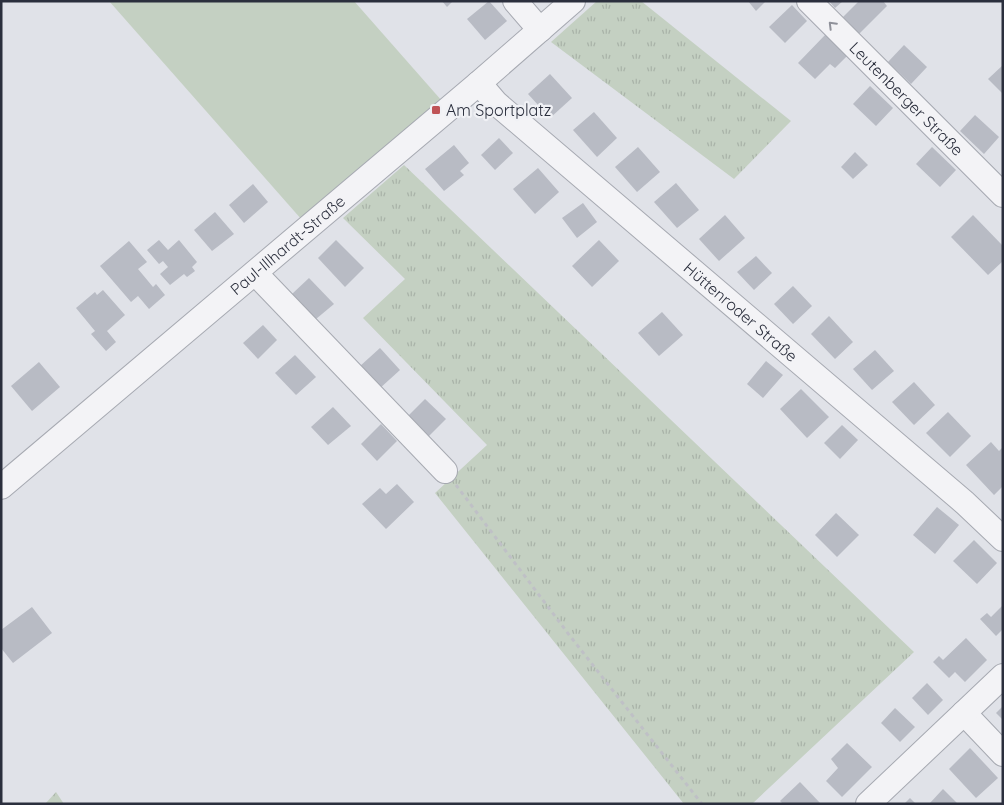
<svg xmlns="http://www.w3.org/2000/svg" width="1004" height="805" font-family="Quicksand,sans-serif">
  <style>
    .grass { fill: url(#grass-tufts) }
    .pitch { fill: #c4d0c2 }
    .building { fill: #b8bbc4 }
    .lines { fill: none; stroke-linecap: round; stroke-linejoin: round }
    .minor-casing { stroke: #a6a9b1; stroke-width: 26 }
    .path { stroke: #bfc0c6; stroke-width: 3; stroke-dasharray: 4 4; stroke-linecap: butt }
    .minor { stroke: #f3f3f6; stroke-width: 24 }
    .oneway { stroke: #8f919a }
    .poi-dot { fill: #bf5356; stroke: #f0f1f5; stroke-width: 2 }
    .labels { text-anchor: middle; stroke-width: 4.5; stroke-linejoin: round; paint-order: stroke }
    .street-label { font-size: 16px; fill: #2b2f3d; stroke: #f0f1f5 }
    .poi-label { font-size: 16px; fill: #2b2f3d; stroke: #f0f1f5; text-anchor: start }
  </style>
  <defs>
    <pattern id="grass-tufts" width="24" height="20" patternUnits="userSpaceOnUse" patternTransform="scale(1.25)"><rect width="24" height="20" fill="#c4d0c2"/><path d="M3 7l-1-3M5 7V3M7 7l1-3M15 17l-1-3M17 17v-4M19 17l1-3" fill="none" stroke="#a9b3a8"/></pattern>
  </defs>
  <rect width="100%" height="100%" fill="#e0e2e8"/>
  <g class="grass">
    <polygon points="597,1 641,1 791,121 734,179 551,42"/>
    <polygon points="404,165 914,652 752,804 684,804 435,493 487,445 363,318 405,279 343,218"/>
    <polygon points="56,792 64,804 45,804"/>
  </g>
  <polygon class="pitch" points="109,1 354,1 442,101 302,220"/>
  <g class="building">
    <polygon points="442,1 453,1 447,7"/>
    <polygon points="489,1 507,21 485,40 467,19"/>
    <polygon points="748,1 766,1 756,11"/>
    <polygon points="829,1 843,1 835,8"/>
    <polygon points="859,1 883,1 887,6 859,34 843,17"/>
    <polygon points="792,5 807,21 785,43 769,27"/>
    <polygon points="826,34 847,56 835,68 830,64 815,79 798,63"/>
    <polygon points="904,45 927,67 911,84 888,62"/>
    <polygon points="1003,65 1003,94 988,79"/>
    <polygon points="550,74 572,98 550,118 528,94"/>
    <polygon points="870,86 893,108 876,126 853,104"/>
    <polygon points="594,112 617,138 597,157 573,130"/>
    <polygon points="975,115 999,137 984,154 960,131"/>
    <polygon points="499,138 513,153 495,170 481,155"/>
    <polygon points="454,145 469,163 460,171 464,175 444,191 425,169"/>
    <polygon points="638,147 660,172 637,192 615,167"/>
    <polygon points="932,147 956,170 940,187 916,164"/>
    <polygon points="855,152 868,165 853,179 841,167"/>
    <polygon points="538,168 559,192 535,214 513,189"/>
    <polygon points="676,183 699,210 677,228 654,202"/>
    <polygon points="253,184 268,202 244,223 229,205"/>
    <polygon points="583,203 597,222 577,238 562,218"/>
    <polygon points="215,212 234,234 212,251 194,230"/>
    <polygon points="725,215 745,238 719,261 699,239"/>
    <polygon points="973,215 1003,246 1003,261 988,275 951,237"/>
    <polygon points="159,240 168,250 179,240 197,262 192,267 195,271 187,277 184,274 170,285 160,274 168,267 163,261 159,264 147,250"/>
    <polygon points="336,240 364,268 345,287 318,258"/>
    <polygon points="599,240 619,261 592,287 572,266"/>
    <polygon points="129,241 147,262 138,269 153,287 156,284 165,295 149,309 138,296 131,302 100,266"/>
    <polygon points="756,256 772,273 754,290 737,272"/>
    <polygon points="309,278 334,304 316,319 292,294"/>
    <polygon points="793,286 812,306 793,324 774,304"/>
    <polygon points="103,290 125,315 107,331 116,342 106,351 91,334 95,331 76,308 95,292 97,295"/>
    <polygon points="662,312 683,335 659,356 638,333"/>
    <polygon points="829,316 853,342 835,359 811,334"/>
    <polygon points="263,325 277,340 258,359 243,343"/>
    <polygon points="380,348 400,370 379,389 359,367"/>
    <polygon points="875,350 894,371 872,390 853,369"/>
    <polygon points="295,355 316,377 296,395 275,373"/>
    <polygon points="766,361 783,375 763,398 747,384"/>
    <polygon points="39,362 60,387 32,411 11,386"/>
    <polygon points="914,382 935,405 914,425 892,402"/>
    <polygon points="801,389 829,417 807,438 780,409"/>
    <polygon points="425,399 446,419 426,439 405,419"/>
    <polygon points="333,407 351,426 328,445 311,427"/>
    <polygon points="948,412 971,436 950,457 926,433"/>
    <polygon points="381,424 397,441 377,461 361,444"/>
    <polygon points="842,425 858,440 840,459 824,443"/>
    <polygon points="991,442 999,451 1003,447 1003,486 994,495 966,465"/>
    <polygon points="397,484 414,502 386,529 362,504 380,488 386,494"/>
    <polygon points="937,507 959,525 935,554 913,535"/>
    <polygon points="836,513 859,535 837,557 815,535"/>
    <polygon points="974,540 997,563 977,584 953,561"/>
    <polygon points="1003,605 1003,629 996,636 980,619 987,613 991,617"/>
    <polygon points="32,607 52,633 13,663 1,648 1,630"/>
    <polygon points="966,638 987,660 965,682 955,672 949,678 933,662 939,656 943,660"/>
    <polygon points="927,683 943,700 928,715 912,698"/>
    <polygon points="1003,706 1003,720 996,713"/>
    <polygon points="895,708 915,727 900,742 881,723"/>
    <polygon points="847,743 872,767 842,797 826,781 838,768 831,759"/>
    <polygon points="970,748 998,778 976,798 949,769"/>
    <polygon points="800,782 821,804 783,804 780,801"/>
    <polygon points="943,789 958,804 929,804"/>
    <polygon points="910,798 916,804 904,804"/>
  </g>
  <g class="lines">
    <g class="minor-casing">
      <g id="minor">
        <polyline points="515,1 540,30"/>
        <path id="s1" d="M809,1L1003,195"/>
        <path id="s2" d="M479,83L496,103L965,503L1003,539"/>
        <polyline points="255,273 445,471"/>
        <path id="s3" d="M1,487L479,83L573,1"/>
        <polyline points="964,713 1003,754"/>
        <polyline points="868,804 1003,676"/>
      </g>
    </g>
    <polyline class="path" points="456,485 570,636 702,804"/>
    <use href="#minor" class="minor"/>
  </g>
  <defs><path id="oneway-chevron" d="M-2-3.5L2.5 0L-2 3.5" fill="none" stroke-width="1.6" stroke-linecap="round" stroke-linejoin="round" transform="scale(1.25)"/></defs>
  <use class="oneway" href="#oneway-chevron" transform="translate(832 25) rotate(-135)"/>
  <rect class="poi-dot" x="431" y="105" width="10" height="10" rx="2.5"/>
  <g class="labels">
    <g class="street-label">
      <text dy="6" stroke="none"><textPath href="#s1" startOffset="138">Leutenberger Straße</textPath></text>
      <text dy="6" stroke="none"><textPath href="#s3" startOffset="375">Paul-Illhardt-Straße</textPath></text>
      <text dy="6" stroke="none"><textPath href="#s2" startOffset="348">Hüttenroder Straße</textPath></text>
    </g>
    <g class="poi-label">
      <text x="446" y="116">Am Sportplatz</text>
    </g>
  </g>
  <rect width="1004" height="805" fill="none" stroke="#2b2f3d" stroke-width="5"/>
</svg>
